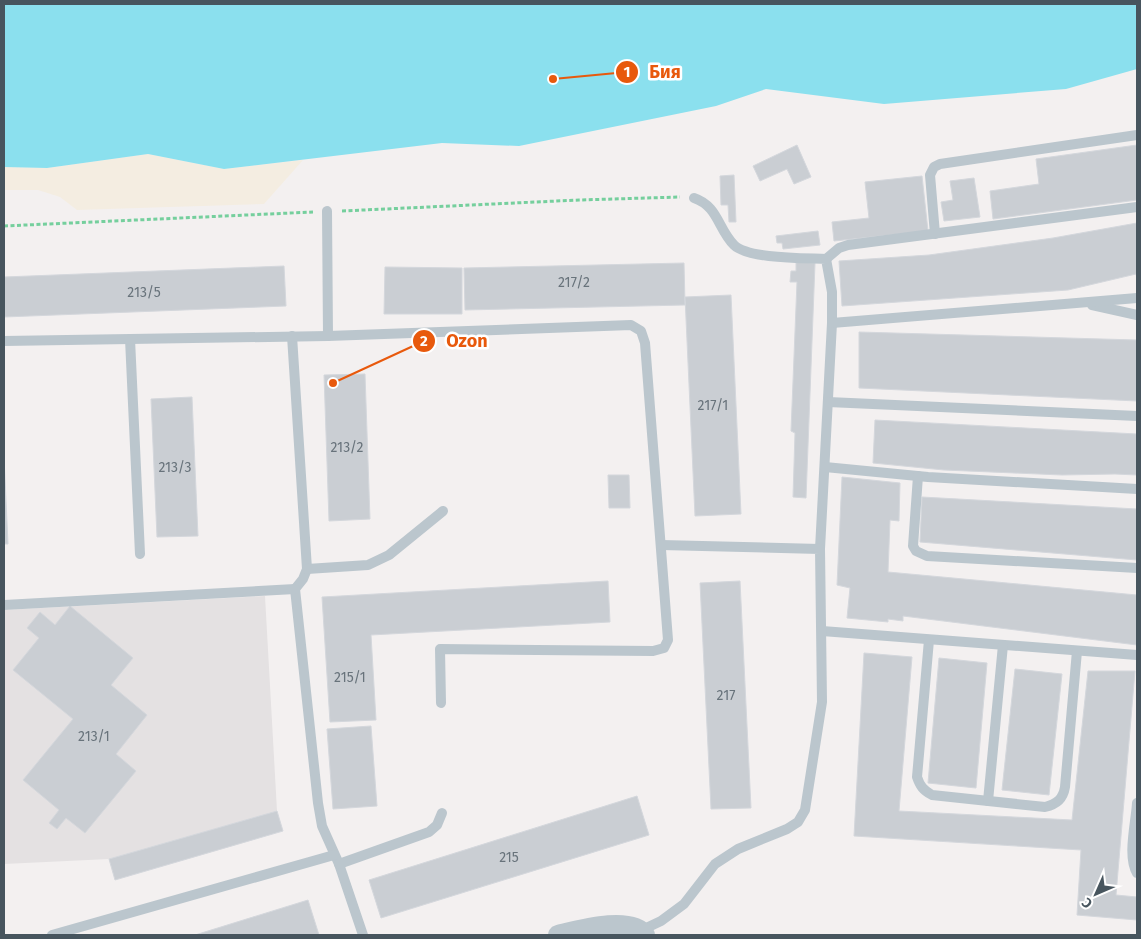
<svg xmlns="http://www.w3.org/2000/svg" width="1141" height="939" font-family="'Fira Sans',sans-serif">
  <style>
    .education { fill: #e4e1e2 }
    .sand { fill: #f4ede1 }
    .water { fill: #8be0ee }
    .building { fill: #caced3; stroke: #d4d7dc }
    .lines { fill: none; stroke-linecap: round; stroke-linejoin: round }
    .path { stroke: #75cf9d; stroke-width: 3; stroke-dasharray: 4 2.5; stroke-linecap: butt }
    .lane { stroke: #bbc6cd; stroke-width: 10 }
    .street { stroke: #bbc6cd; stroke-width: 20 }
    .labels { text-anchor: middle; stroke-width: 5; stroke-linejoin: round; paint-order: stroke }
    .number-label { font-size: 14px; fill: #68737b }
    .leader { fill: none; stroke: #e8590c; stroke-width: 2 }
    .callout-dot { fill: #e8590c; stroke: #fff; stroke-width: 2 }
    .mark-label { font-size: 15px; text-anchor: middle; font-weight: bold; fill: #fff }
    .callout-label { font-size: 18px; text-anchor: middle; font-weight: bold; fill: #e8590c; stroke: #fff; stroke-width: 5; stroke-linejoin: round; paint-order: stroke }
  </style>
  <rect width="100%" height="100%" fill="#f3f0f0"/>
  <polygon class="education" points="265,596 277,811 109,859 4,864 4,610"/>
  <polygon class="sand" points="148,154 224,169 303,160 264,204 77,210 60,197 38,190 4,190 4,167 47,168"/>
  <polygon class="water" points="4,4 1137,4 1137,69 1066,89 884,104 766,89 716,106 519,146 442,143 224,169 148,154 47,168 4,167"/>
  <g class="building">
    <polygon points="797,145 811,177 794,184 787,169 760,181 753,166"/>
    <polygon points="1137,145 1137,200 993,219 990,191 1039,184 1036,159"/>
    <polygon points="734,175 736,222 729,222 728,205 721,205 720,176"/>
    <polygon points="922,176 928,231 834,241 832,222 869,218 865,182"/>
    <polygon points="974,178 980,217 944,221 941,202 953,200 950,181"/>
    <polygon points="1137,223 1137,278 1136,274 1068,290 842,306 839,261 929,255 1053,238"/>
    <polygon points="818,231 820,245 783,249 782,243 777,243 776,236"/>
    <polygon points="796,262 815,263 806,498 793,497 795,433 791,431 797,282 790,282 791,271 796,271"/>
    <polygon points="684,263 685,305 465,310 464,268"/>
    <polygon points="284,266 286,306 4,317 4,277"/>
    <polygon points="385,267 462,268 462,314 384,314"/>
    <polygon points="731,295 741,514 695,516 685,297"/>
    <polygon points="859,332 1137,340 1137,401 859,388"/>
    <polygon points="365,374 370,519 329,521 324,375"/>
    <polygon points="192,397 198,536 157,537 151,399"/>
    <polygon points="875,420 1137,434 1137,475 1115,474 1062,475 944,470 873,463"/>
    <polygon points="4,457 8,544 4,544"/>
    <polygon points="608,475 629,475 630,508 609,508"/>
    <polygon points="842,477 900,483 899,521 890,520 888,572 1137,595 1137,645 903,616 903,621 888,619 888,622 847,618 850,588 837,585"/>
    <polygon points="922,497 1137,509 1137,560 920,542"/>
    <polygon points="608,581 610,622 371,635 376,720 330,722 322,597"/>
    <polygon points="740,581 751,808 711,809 700,583"/>
    <polygon points="70,606 133,658 111,685 147,715 116,754 136,771 85,833 66,818 57,829 49,823 59,810 23,780 73,719 13,670 39,638 27,628 40,612 55,625"/>
    <polygon points="864,653 912,657 899,811 1072,820 1088,671 1135,671 1116,895 1137,897 1137,920 1077,915 1081,850 854,836"/>
    <polygon points="939,658 987,663 976,788 928,783"/>
    <polygon points="1015,669 1062,674 1049,795 1002,790"/>
    <polygon points="371,726 377,806 333,809 327,729"/>
    <polygon points="637,796 649,835 381,918 369,880"/>
    <polygon points="277,811 283,831 115,880 109,859"/>
    <polygon points="308,900 319,935 195,935"/>
  </g>
  <g class="lines">
    <g class="path">
      <polyline points="342,211 579,200 680,197"/>
      <polyline points="4,226 313,212"/>
    </g>
    <g class="lane">
      <path d="M694,198C718,206 718,229 734,245C748,259 805,258 826,259L832,292V323L820,549"/>
      <polyline points="327,211 328,336"/>
      <polyline points="935,234 930,175 934,167 940,164 1137,135"/>
      <polyline points="826,259 839,248 848,245 1137,207"/>
      <polyline points="1092,305 1137,315"/>
      <polyline points="832,323 1137,298"/>
      <polyline points="292,336 307,569 303,579 295,589 318,803 322,826 339,864 363,935"/>
      <polyline points="130,339 140,554"/>
      <polyline points="4,341 328,336 631,325 641,331 645,343 668,640 664,648 653,651 440,649 441,703"/>
      <polyline points="828,402 1137,416"/>
      <polyline points="825,467 928,477 1137,489"/>
      <polyline points="918,476 913,546 916,551 927,556 1137,568"/>
      <polyline points="307,569 368,565 389,555 443,511"/>
      <polyline points="4,605 295,589"/>
      <polyline points="822,631 1137,655"/>
      <path d="M929,640L917,777C920,786 923,790 932,795L1045,807C1057,804 1063,799 1065,787L1077,651"/>
      <polyline points="988,801 1003,645"/>
      <path d="M1137,803C1136,822 1127,857 1137,873"/>
      <polyline points="339,864 429,832 437,825 442,813"/>
      <polyline points="642,930 661,921 684,904 715,864 738,849 787,829 798,822 805,810 822,702 820,549 661,545"/>
      <polyline points="52,935 334,855"/>
    </g>
    <path class="street" d="M558,935C579,930 631,915 645,935"/>
  </g>
  <g class="labels">
    <g class="number-label">
      <text x="574" y="287">217/2</text>
      <text x="144" y="297">213/5</text>
      <text x="713" y="410">217/1</text>
      <text x="347" y="452">213/2</text>
      <text x="175" y="472">213/3</text>
      <text x="350" y="682">215/1</text>
      <text x="726" y="700">217</text>
      <text x="94" y="741">213/1</text>
      <text x="509" y="862">215</text>
    </g>
  </g>
  <path class="leader" d="M553 79L627 72M333 383L424 341"/>
  <g class="callout-dot">
    <circle cx="553" cy="79" r="5"/>
    <circle cx="333" cy="383" r="5"/>
    <circle cx="627" cy="72" r="12"/>
    <circle cx="424" cy="341" r="12"/>
  </g>
  <g class="mark-label">
    <text x="627" y="77">1</text>
    <text x="424" y="346">2</text>
  </g>
  <g class="callout-label">
    <text x="665" y="78">Бия</text>
    <text x="467" y="347">Ozon</text>
  </g>
  <rect width="1141" height="939" fill="none" stroke="#47555e" stroke-width="10"/>
  <g transform="translate(1096 894) rotate(225)" stroke="#ffffff" stroke-width="4" paint-order="stroke">
  <path d="M0-4L9 19L0 12L-9 19Z" fill="#47555e"/>
  <text y="-8" font-size="14" font-weight="bold" text-anchor="middle" fill="#47555e">С</text>
  </g>
</svg>
